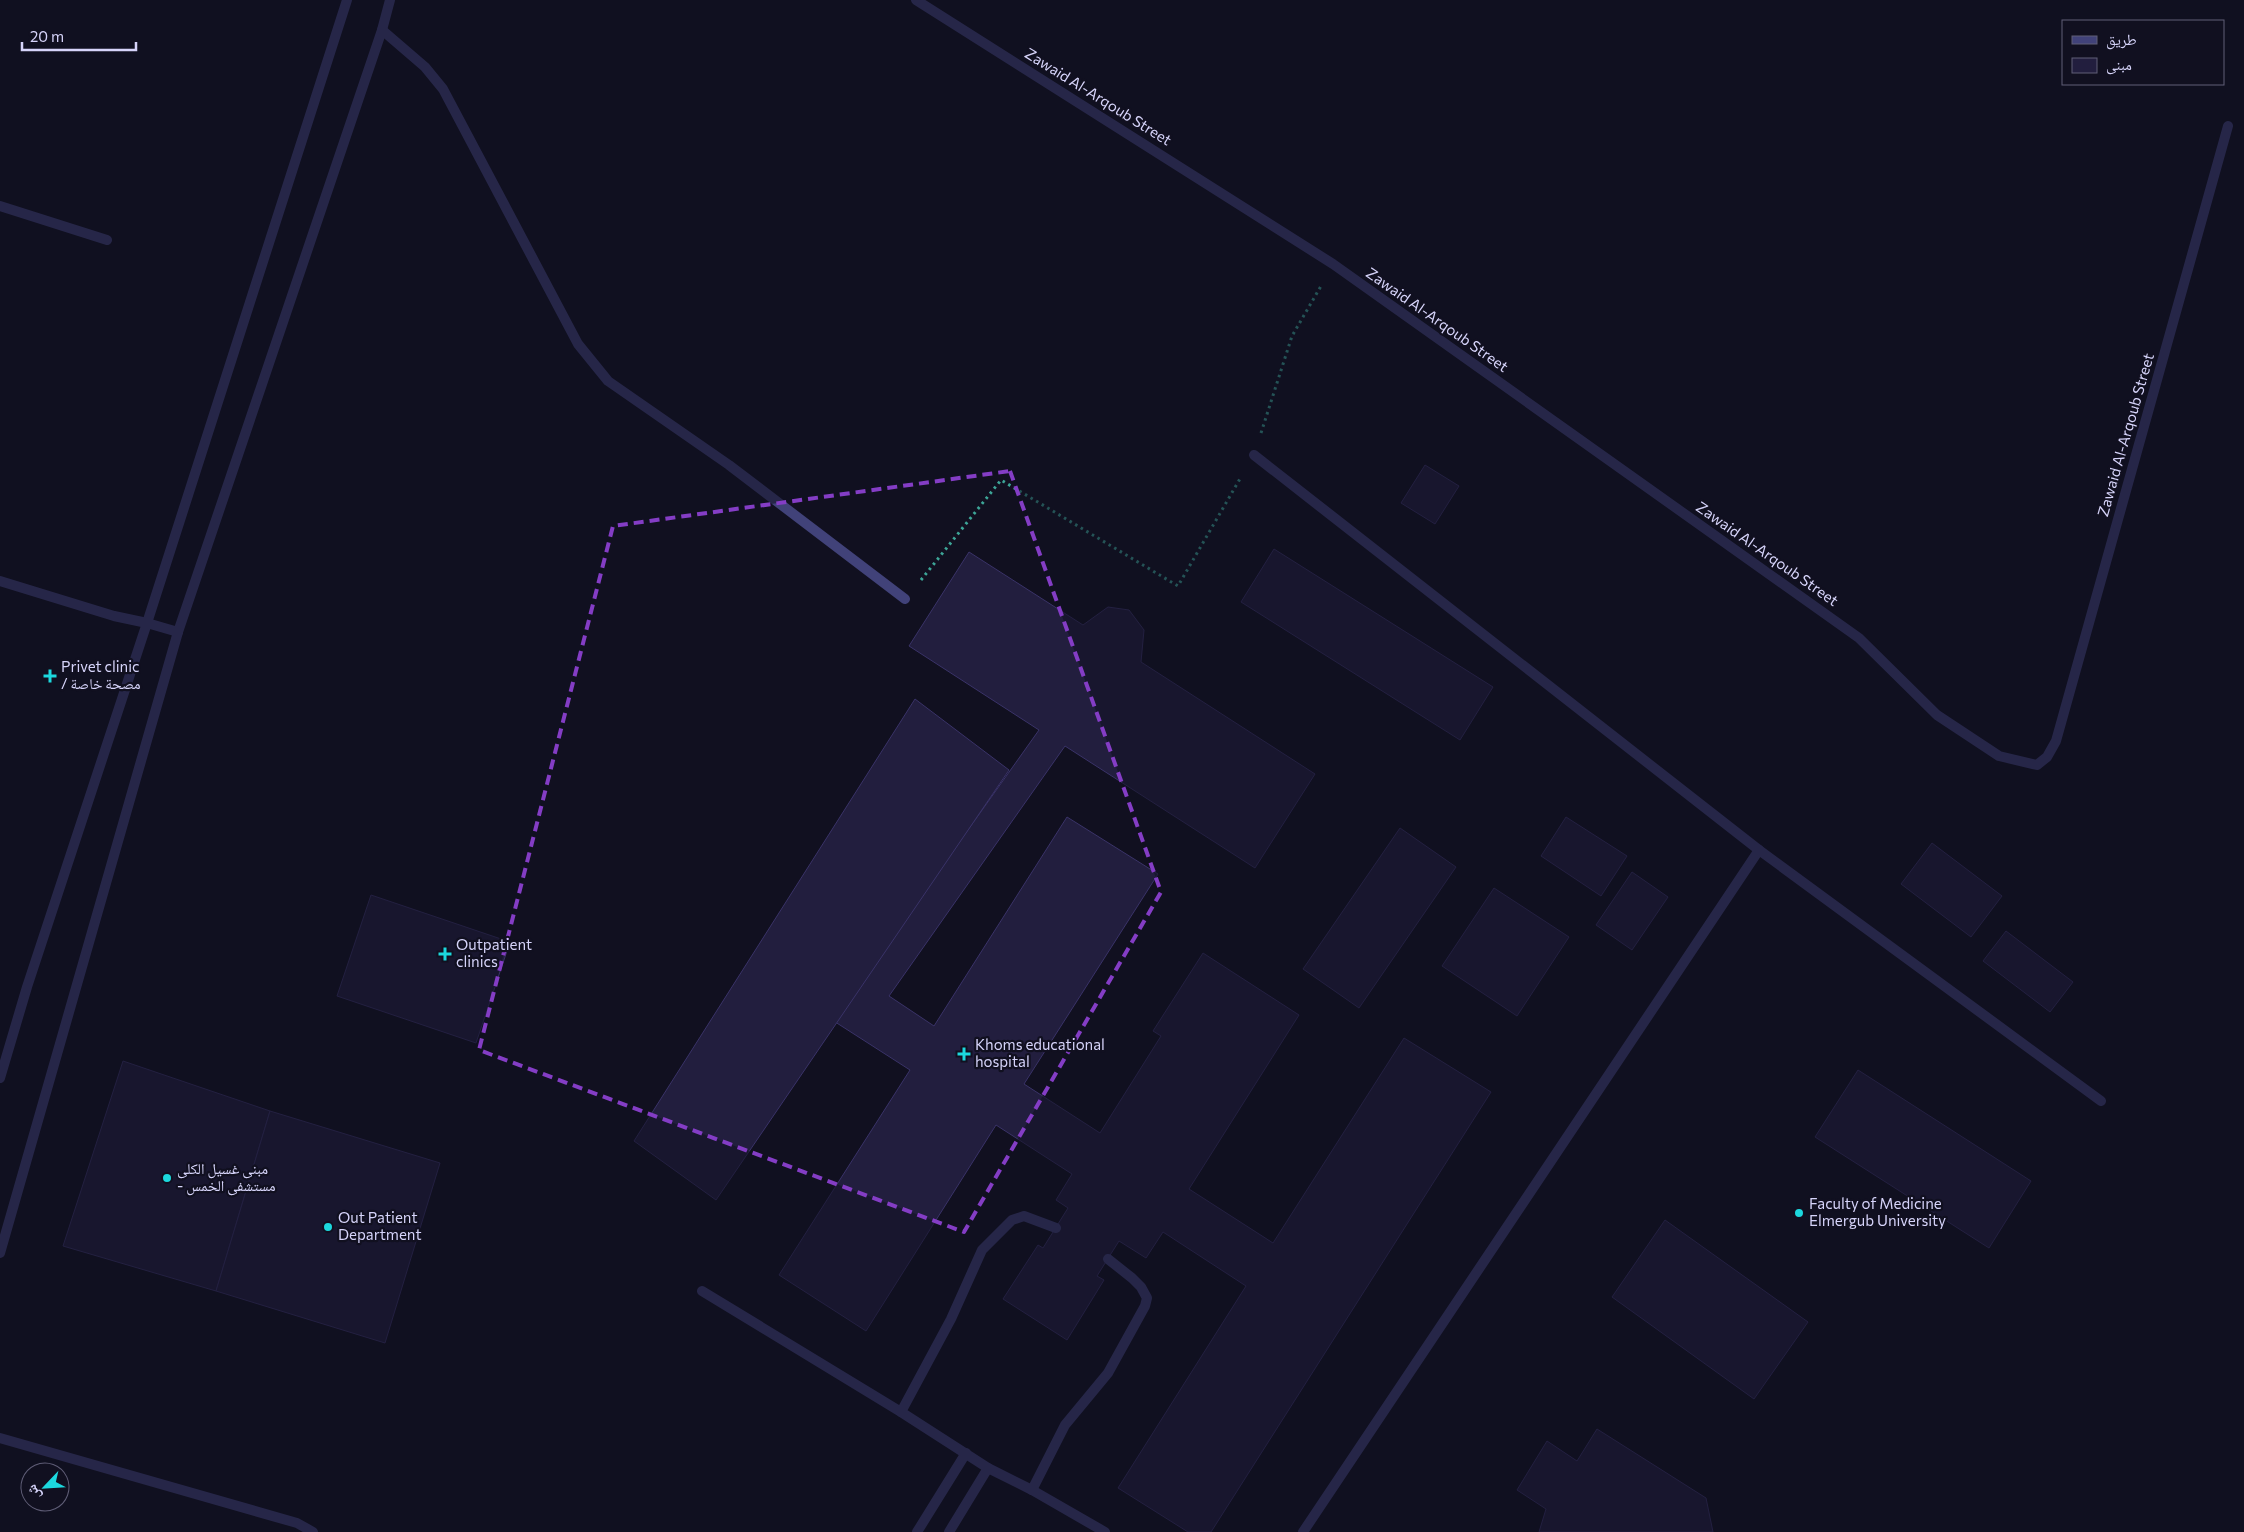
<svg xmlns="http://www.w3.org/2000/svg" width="2244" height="1532" font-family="Commissioner,'Noto Naskh Arabic',sans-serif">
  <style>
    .building { fill: #221e3e; stroke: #3a3368 }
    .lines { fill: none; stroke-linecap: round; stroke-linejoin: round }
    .path { stroke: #3da597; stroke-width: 3; stroke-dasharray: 2.5 4; stroke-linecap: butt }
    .service { stroke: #414279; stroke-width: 10 }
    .minor { stroke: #414279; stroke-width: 10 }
    .marked { fill: none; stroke: #843dc5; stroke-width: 4; stroke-dasharray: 10 6; stroke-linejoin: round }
    .poi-dot { fill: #1cd8de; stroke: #111020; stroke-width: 2 }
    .labels { text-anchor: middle; stroke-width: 4.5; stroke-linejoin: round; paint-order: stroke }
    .street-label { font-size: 15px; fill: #d6d4fa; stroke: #111020 }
    .poi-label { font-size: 15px; fill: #d6d4fa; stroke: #111020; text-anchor: start }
  </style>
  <rect width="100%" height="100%" fill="#111020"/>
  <g class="building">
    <polygon points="1425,465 1459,486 1435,524 1401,503"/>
    <polygon points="1274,549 1493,687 1460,740 1241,602"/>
    <polygon points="969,552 1083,625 1108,607 1129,610 1144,630 1141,662 1315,774 1255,868 1065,746 889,996 934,1026 1067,817 1158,874 1024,1084 1100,1133 1161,1036 1153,1031 1203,953 1299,1015 1189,1189 1273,1243 1404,1038 1491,1092 1211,1532 1188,1532 1118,1488 1246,1286 1163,1232 1146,1258 1119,1241 1097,1276 1104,1280 1067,1340 1003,1299 1038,1245 1043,1248 1068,1208 1056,1200 1072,1174 996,1125 866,1331 779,1275 910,1070 815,1009 842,967 862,979 1039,730 909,646"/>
    <polygon points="915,699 1009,770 716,1200 634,1141"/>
    <polygon points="1566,817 1627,856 1601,896 1541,856"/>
    <polygon points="1400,828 1456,867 1359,1008 1303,969"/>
    <polygon points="1932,843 2002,896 1971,937 1901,884"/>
    <polygon points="1632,872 1668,897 1632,950 1596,925"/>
    <polygon points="1494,888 1569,937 1517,1016 1442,966"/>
    <polygon points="371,895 510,942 476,1043 337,996"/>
    <polygon points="2006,931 2073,982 2050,1012 1983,961"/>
    <polygon points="123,1061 270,1111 216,1291 63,1246"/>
    <polygon points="1858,1070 2031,1181 1989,1248 1815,1137"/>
    <polygon points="270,1111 440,1163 385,1343 216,1291"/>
    <polygon points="1665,1220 1808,1322 1754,1399 1612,1297"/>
    <polygon points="1597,1429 1706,1498 1713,1532 1539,1532 1546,1509 1517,1490 1547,1441 1577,1461"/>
  </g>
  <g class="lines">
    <g class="path">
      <polyline points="1261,433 1292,336 1321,286"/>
      <polyline points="921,580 1001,480 1178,586 1241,477"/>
    </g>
    <g class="service">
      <polyline points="1254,455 1759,850 2101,1101"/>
      <polyline points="1056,1228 1024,1216 1012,1220 982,1250 951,1319 901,1412 988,1468 1032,1490 1105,1532"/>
      <polyline points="702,1291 901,1412"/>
      <polyline points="1032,1490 1065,1425 1108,1373 1145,1306 1147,1298 1141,1287 1132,1278 1108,1259"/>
      <polyline points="917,1532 966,1453"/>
      <polyline points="949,1532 988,1468"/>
      <polyline points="1303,1532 1759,850"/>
    </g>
    <g class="minor">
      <polyline points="916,0 1333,264 1859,638 1937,715 1999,756 2037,765 2047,757 2056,741 2228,126"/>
      <polyline points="382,30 425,67 443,89 578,344 608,381 729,465 905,599"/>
      <polyline points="0,206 107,240"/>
      <polyline points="0,581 114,616 147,623 178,632"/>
      <polyline points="0,1078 27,987 147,623 347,0"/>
      <polyline points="0,1253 178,632 382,30 390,0"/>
      <polyline points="0,1438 297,1523 313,1532"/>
    </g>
  </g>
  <path d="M0 0H2244V1532H0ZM1010,471L1161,892L964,1232L479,1050L613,526Z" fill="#111020" fill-opacity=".55" fill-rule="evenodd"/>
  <path class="marked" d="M1010,471L1161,892L964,1232L479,1050L613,526Z"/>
  <g class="poi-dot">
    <path d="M47.5 668.5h5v5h5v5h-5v5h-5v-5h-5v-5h5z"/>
    <path d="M442.5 946.5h5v5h5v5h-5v5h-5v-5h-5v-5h5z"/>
    <path d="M961.5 1046.5h5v5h5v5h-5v5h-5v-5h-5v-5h5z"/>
    <circle cx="167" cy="1178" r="5"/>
    <circle cx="1799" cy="1213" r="5"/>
    <circle cx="328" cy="1227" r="5"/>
  </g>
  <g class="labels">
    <g class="street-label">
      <text transform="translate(1098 97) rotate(32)" y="5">Zawaid Al-Arqoub Street</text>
      <text transform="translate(1437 320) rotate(35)" y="5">Zawaid Al-Arqoub Street</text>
      <text transform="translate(2126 435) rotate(-74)" y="5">Zawaid Al-Arqoub Street</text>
      <text transform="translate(1767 554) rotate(35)" y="5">Zawaid Al-Arqoub Street</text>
    </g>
    <g class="poi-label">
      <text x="61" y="672">Privet clinic<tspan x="61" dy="17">/ مصحة خاصة</tspan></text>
      <text x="456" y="950">Outpatient<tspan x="456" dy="17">clinics</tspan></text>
      <text x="975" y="1050">Khoms educational<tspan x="975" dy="17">hospital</tspan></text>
      <text x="177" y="1174">مبنى غسيل الكلى<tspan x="177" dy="17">- مستشفى الخمس</tspan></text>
      <text x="1809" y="1209">Faculty of Medicine<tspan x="1809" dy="17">Elmergub University</tspan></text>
      <text x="338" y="1223">Out Patient<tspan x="338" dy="17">Department</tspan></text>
    </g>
  </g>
  <rect x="2062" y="20" width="162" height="65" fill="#111020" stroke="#605e77"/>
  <rect x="2072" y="36" width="25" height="8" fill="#414279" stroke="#605e77"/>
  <text x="2106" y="45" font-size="15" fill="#d6d4fa">طريق</text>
  <rect x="2072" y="58" width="25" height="15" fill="#221e3e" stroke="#605e77"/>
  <text x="2106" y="70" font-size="15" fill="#d6d4fa">مبنى</text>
  <g transform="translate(45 1487) rotate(245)"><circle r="24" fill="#111020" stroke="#605e77"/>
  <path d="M0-4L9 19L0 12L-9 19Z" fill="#1cd8de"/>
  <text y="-8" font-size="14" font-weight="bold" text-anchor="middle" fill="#d6d4fa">ش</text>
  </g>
  <path d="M22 42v8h114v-8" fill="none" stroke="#d6d4fa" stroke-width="2.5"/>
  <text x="30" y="42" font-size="15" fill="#d6d4fa" stroke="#111020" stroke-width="4" paint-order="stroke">20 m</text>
</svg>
